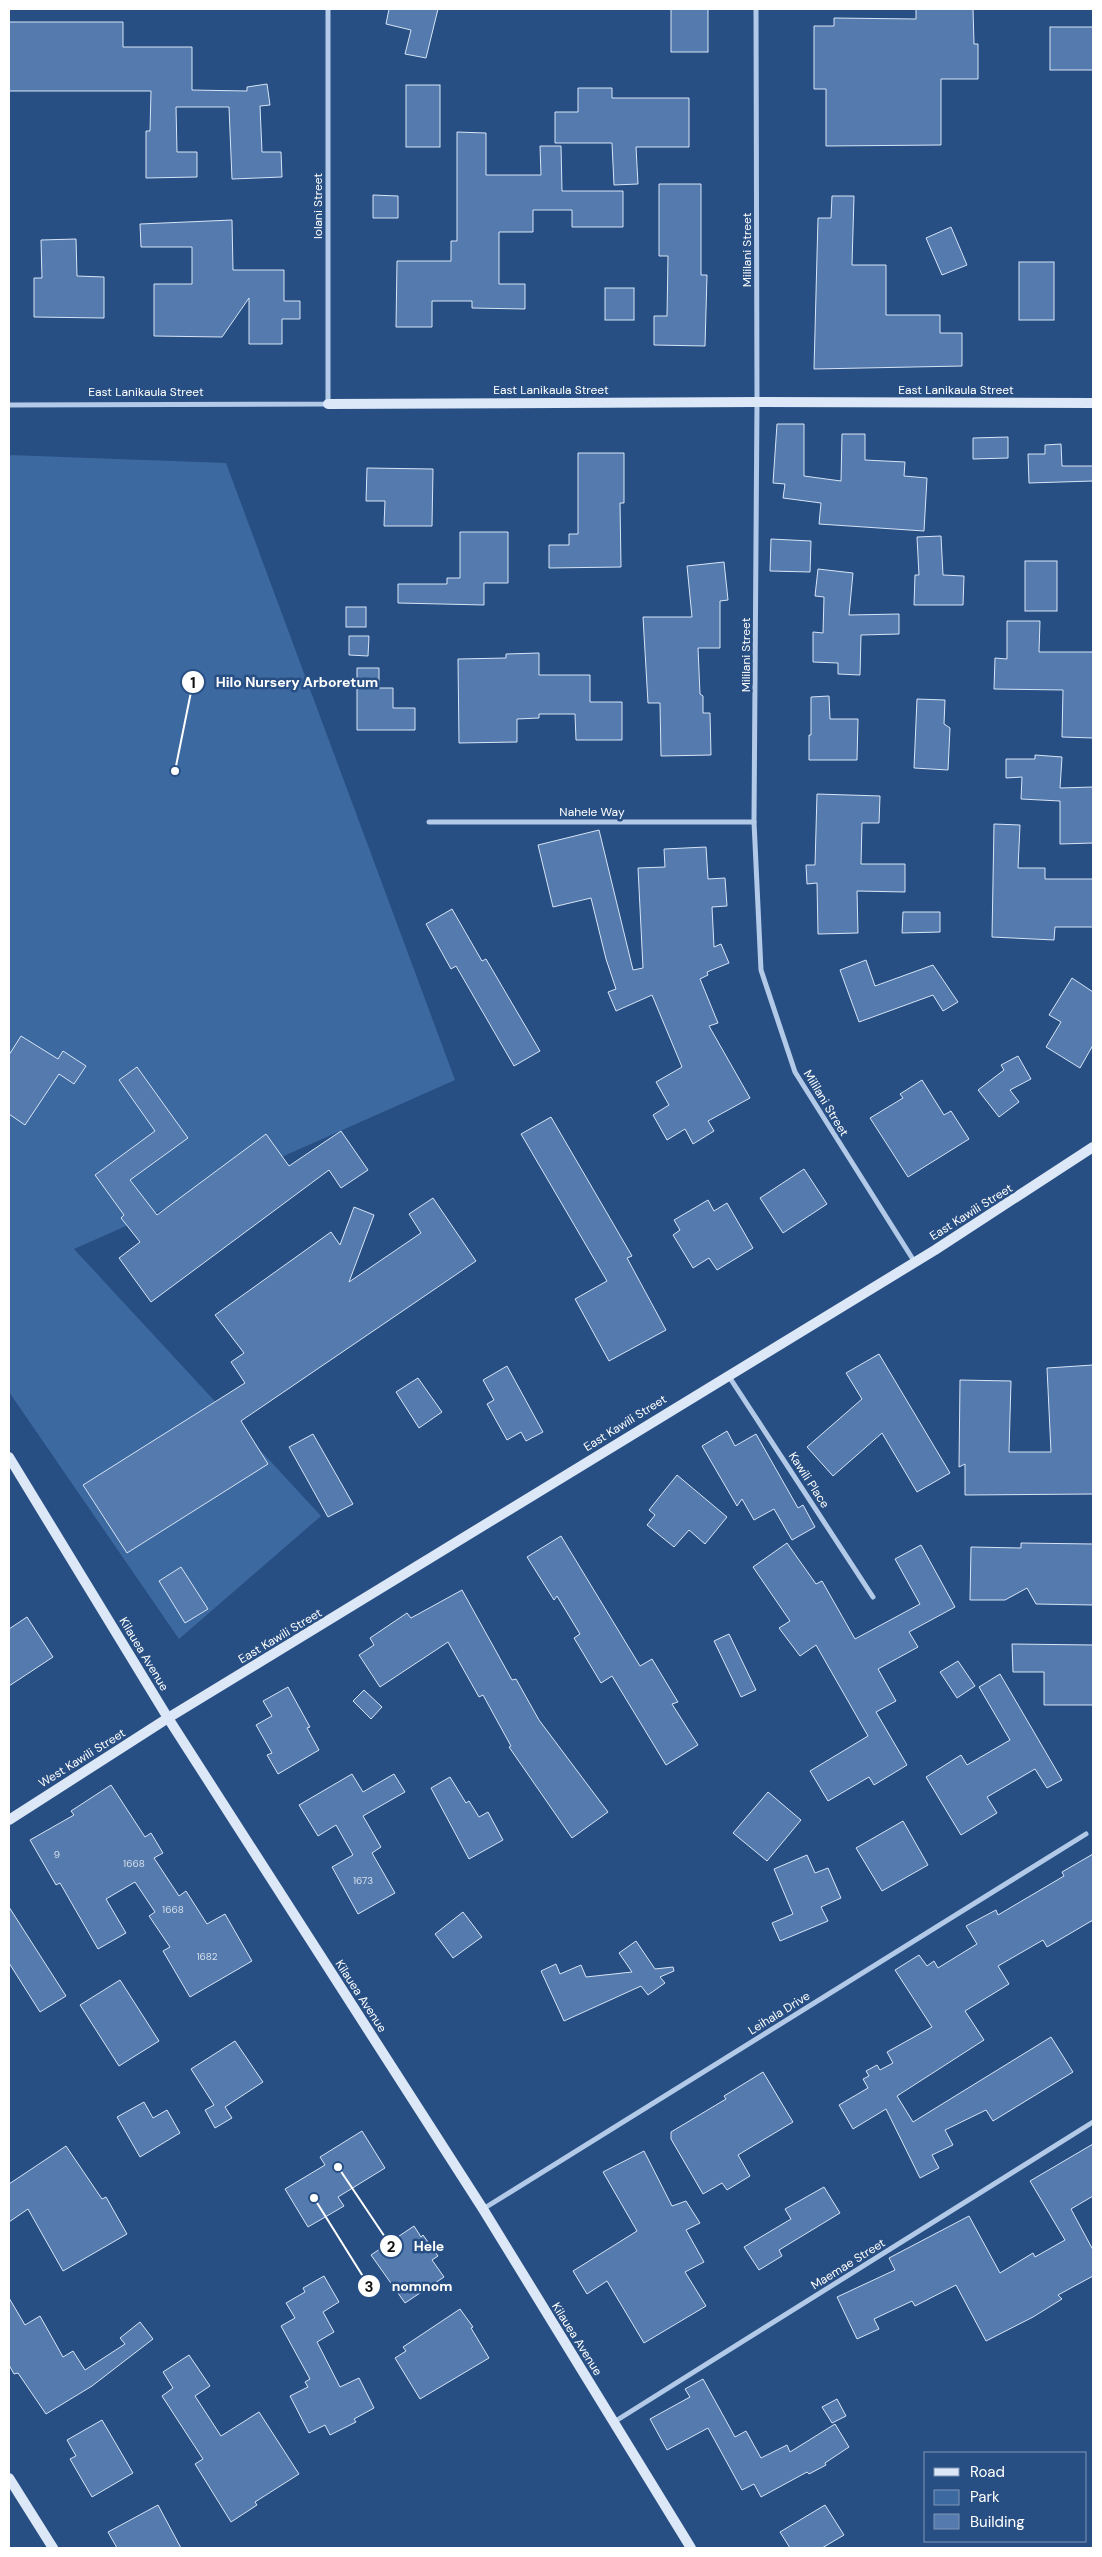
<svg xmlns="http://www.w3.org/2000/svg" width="1102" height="2557" font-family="'DM Sans',sans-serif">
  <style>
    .green { fill: #3d69a1 }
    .building { fill: #557bae; stroke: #d6e4f6 }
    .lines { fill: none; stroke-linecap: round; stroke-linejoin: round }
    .street { stroke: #b2cae7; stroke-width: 5 }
    .secondary { stroke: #dce7f7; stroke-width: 10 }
    .labels { text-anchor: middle; stroke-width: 5; stroke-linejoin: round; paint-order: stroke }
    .number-label { font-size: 10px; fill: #d4deeb }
    .street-label { font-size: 12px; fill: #fff; stroke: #284f84 }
    .leader { fill: none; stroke: #fff; stroke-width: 2 }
    .callout-dot { fill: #fff; stroke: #284f84; stroke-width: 2 }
    .mark-label { font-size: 15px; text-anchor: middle; font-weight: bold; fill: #111 }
    .callout-label { font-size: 14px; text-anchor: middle; font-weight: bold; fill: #fff; stroke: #284f84; stroke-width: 5; stroke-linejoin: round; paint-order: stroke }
  </style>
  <rect width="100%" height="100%" fill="#284f84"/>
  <polygon class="green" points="9,455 226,463 455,1080 74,1249 321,1516 179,1639 9,1392"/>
  <g class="building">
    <polygon points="389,9 438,9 426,58 405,54 411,30 386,24"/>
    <rect x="671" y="9" width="37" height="43"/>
    <polygon points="916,9 973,9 974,44 978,44 978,79 941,79 941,145 826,146 826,89 814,89 814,26 834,26 834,18 916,19"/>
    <polygon points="9,22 123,22 123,47 192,47 192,90 247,91 247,87 267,84 270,105 260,106 262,152 281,152 282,177 232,179 229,107 176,107 177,152 197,152 197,177 146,178 146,131 150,131 151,91 9,91"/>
    <rect x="1050" y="27" width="43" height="43"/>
    <rect x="406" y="85" width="34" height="62"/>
    <polygon points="578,88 612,88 612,98 689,98 689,147 636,147 638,184 614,185 612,143 555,143 555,112 578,112"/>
    <polygon points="457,132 486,133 486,175 541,175 540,146 561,146 562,191 623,191 623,227 572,227 572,210 533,210 533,232 499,232 499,284 525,284 525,309 472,308 472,301 432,301 432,327 396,327 397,261 451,261 451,241 457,241"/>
    <polygon points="659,184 701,184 701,275 707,275 705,346 654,345 654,316 667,316 668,256 659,256"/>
    <polygon points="373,195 398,196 398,218 373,218"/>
    <polygon points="832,196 854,196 852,265 886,265 886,315 940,315 940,333 962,333 962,366 814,369 818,218 831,218"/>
    <polygon points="232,220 233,270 284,270 284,301 300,301 300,319 282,319 282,344 249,344 249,298 222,337 154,336 154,284 192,284 192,247 141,247 140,224"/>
    <polygon points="951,227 967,265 942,275 926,238"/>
    <polygon points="76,239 77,276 104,277 104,318 34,317 34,278 42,278 41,240"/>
    <rect x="1019" y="262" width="35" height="58"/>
    <rect x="605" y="288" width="29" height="32"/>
    <polygon points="777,424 804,424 804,476 841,481 842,434 865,434 865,460 905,462 904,476 927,478 924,531 819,524 821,503 783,498 785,484 773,483"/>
    <polygon points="1008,437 1008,458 973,459 973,438"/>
    <polygon points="1061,444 1062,466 1093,466 1093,481 1029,483 1028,454 1045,454 1045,445"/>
    <polygon points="578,453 624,453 624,503 620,503 621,567 549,568 549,545 569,545 569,534 578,534"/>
    <polygon points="367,468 433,469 432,526 384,526 385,501 366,501"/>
    <polygon points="460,532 508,532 508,583 484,583 484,605 398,603 398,584 447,584 447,578 460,578"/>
    <polygon points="941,536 943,575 964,576 963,605 914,605 915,575 919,575 917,537"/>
    <polygon points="771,539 811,541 810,572 770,571"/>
    <rect x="1025" y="561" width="32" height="50"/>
    <polygon points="724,562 728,600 720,601 720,648 698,648 700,694 703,696 703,713 710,713 711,755 661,756 660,703 648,703 643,617 692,617 687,566"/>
    <polygon points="818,569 853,573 849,615 899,614 899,634 861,635 860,675 838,674 838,663 813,662 813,632 823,633 824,597 815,596"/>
    <rect x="346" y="607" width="20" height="20"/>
    <polygon points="1007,621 1040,621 1039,652 1093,652 1093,738 1062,737 1063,690 994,689 995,658 1007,659"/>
    <polygon points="349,636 369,636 368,656 349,655"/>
    <polygon points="539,653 539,675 590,675 590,702 622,702 622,740 576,740 575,714 539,714 539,718 517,719 517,742 459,743 458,659 506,658 506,654"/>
    <polygon points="357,668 379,668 379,688 393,688 393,708 415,708 415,730 357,730"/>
    <polygon points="829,696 830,719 858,719 857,760 809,760 809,735 811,735 811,697"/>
    <polygon points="917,699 945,700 944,724 950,728 948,770 914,768"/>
    <polygon points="1035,755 1062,757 1060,788 1093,787 1093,843 1060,844 1060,801 1021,799 1022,777 1006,778 1006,759 1035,759"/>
    <polygon points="817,794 880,796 879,823 862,823 861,864 905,864 905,892 857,891 858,933 818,934 817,883 807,884 806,865 815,865"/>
    <polygon points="994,824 1020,825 1018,868 1045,868 1045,879 1093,879 1093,927 1055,927 1054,940 992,937"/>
    <polygon points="599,830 633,970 643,968 638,868 665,867 664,849 706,847 708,879 725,878 727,906 712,907 714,947 721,944 729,963 707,972 708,975 700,979 718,1023 709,1026 750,1098 708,1121 714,1131 693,1144 685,1129 667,1140 653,1115 669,1105 656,1082 682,1067 652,995 616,1011 608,992 616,989 606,959 591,898 553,907 538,845"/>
    <polygon points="452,909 482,961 486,959 540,1051 514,1066 456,966 451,969 426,924"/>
    <polygon points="903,912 940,912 940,932 902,933"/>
    <polygon points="866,960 875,986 933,965 958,1002 943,1011 933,995 859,1022 840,970"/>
    <polygon points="1072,978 1093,992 1093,1045 1080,1068 1046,1047 1061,1022 1049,1015"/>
    <polygon points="21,1036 58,1059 63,1051 86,1066 74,1084 59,1074 25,1125 9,1114 9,1055"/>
    <polygon points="1018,1056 1031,1079 1010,1090 1019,1102 999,1117 978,1090 1004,1070 1001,1065"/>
    <polygon points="137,1067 188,1138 130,1180 157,1215 266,1134 289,1166 341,1131 368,1170 341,1188 329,1170 151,1302 119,1258 140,1242 121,1218 124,1215 95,1175 155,1131 119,1080"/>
    <polygon points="922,1080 944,1115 951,1111 969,1139 908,1177 870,1118 903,1098 900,1094"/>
    <polygon points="551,1117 632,1256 627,1258 666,1330 609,1361 575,1299 607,1281 521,1134"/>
    <polygon points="804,1169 827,1204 783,1233 760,1198"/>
    <polygon points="433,1198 476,1261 241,1421 268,1464 127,1553 83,1485 245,1383 231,1362 244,1353 215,1315 331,1232 340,1245 354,1207 374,1215 349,1282 421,1233 409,1214"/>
    <polygon points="708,1200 714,1211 727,1203 753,1248 717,1270 709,1258 693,1268 673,1235 680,1230 674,1220"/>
    <polygon points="879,1354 950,1473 917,1492 882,1433 833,1476 807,1447 862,1399 846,1373"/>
    <polygon points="1093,1365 1093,1494 965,1495 965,1464 959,1467 960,1380 1011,1381 1009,1452 1051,1452 1047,1368"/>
    <polygon points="507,1366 543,1432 526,1441 521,1432 507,1440 487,1404 494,1400 483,1380"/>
    <polygon points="418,1378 442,1412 419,1428 396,1392"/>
    <polygon points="727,1431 735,1446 756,1434 798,1508 803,1505 815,1527 792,1540 774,1509 754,1520 742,1499 737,1506 702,1446"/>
    <polygon points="313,1434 353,1504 328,1517 289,1447"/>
    <polygon points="677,1475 727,1517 705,1544 689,1530 674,1547 647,1525 655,1515 649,1510"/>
    <polygon points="561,1536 640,1666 652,1659 678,1702 672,1704 698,1745 666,1765 612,1676 601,1683 574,1638 580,1634 557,1596 554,1600 527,1557"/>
    <polygon points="787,1543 816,1584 822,1581 855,1639 920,1604 895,1559 921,1545 955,1607 909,1632 918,1647 878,1669 896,1701 876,1712 907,1765 874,1785 869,1777 828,1801 810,1771 868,1736 816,1645 800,1656 779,1628 790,1621 753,1567"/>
    <polygon points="1021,1543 1093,1544 1093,1605 1036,1604 1027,1588 1005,1600 970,1600 971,1547 1021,1548"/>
    <polygon points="181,1567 208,1609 185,1623 159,1581"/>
    <polygon points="462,1590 512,1680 516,1679 539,1720 608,1812 572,1838 509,1747 511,1746 483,1695 479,1697 448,1642 380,1687 359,1655 374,1645 370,1638 407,1613 411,1618"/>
    <polygon points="27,1617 53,1657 9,1686 9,1629"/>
    <polygon points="729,1634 756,1690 741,1697 714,1641"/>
    <polygon points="1012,1644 1093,1645 1093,1705 1044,1705 1044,1672 1013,1672"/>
    <polygon points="958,1661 975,1686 957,1698 940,1672"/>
    <polygon points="1000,1674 1062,1780 1047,1788 1035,1769 987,1797 997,1813 961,1835 926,1777 961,1755 967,1765 1010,1740 979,1687"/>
    <polygon points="288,1687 310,1727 307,1728 319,1750 278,1774 267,1755 272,1753 256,1725 272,1716 263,1701"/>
    <polygon points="364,1690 382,1707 371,1719 353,1701"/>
    <polygon points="352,1774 363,1792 394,1774 405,1792 363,1816 381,1847 372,1853 395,1893 358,1914 332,1867 353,1855 336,1825 318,1836 299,1805"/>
    <polygon points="450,1777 466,1803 469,1801 479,1817 488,1812 503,1840 469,1859 431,1788"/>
    <polygon points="111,1785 145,1837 151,1833 163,1853 154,1858 179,1896 186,1891 207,1924 225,1914 252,1961 190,1997 163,1951 170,1947 149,1916 155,1912 135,1882 106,1899 126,1933 98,1949 60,1883 56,1885 30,1840 74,1815 71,1811"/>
    <polygon points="768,1792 801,1820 767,1861 733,1833"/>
    <polygon points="903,1821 928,1865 882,1891 856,1848"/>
    <polygon points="1093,1854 1093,1920 1047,1947 1043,1940 998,1966 1009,1984 965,2011 984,2040 897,2096 913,2122 1051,2037 1073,2072 993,2121 986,2110 945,2130 953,2145 932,2155 939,2168 920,2178 886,2109 853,2129 839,2105 868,2088 863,2079 869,2076 866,2071 877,2065 880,2070 893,2063 887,2052 932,2027 895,1970 919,1955 927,1966 934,1961 938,1968 977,1944 966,1926 996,1910 998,1915 1064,1876 1062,1872"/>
    <polygon points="807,1855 815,1873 828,1868 841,1898 821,1907 828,1921 780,1941 772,1923 793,1914 774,1869"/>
    <polygon points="9,1907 66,1996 40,2012 9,1963"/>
    <polygon points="463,1912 482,1937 453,1958 435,1934"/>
    <polygon points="636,1941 655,1969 673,1967 674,1971 660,1977 665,1983 648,1995 641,1986 564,2021 541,1971 556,1964 560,1974 581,1965 586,1977 632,1972 619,1953"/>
    <polygon points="120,1980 159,2041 119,2066 80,2005"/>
    <polygon points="235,2041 263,2082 225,2107 232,2118 215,2128 205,2110 214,2105 191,2069"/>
    <polygon points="763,2072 793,2122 738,2155 750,2176 727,2190 722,2183 703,2194 671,2139 671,2132 726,2099 724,2096"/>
    <polygon points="144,2102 153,2118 167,2110 180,2133 140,2157 117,2117"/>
    <polygon points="362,2131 385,2168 338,2197 344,2206 308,2227 285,2189 325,2165 320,2157"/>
    <polygon points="1093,2144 1093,2196 1071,2209 1093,2250 1093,2276 1058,2295 1062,2299 1033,2317 986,2341 956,2285 915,2306 912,2301 874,2319 879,2329 857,2339 837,2297 895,2270 889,2258 969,2216 1000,2273 1033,2253 1035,2257 1065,2240 1030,2181"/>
    <polygon points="66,2146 102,2199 106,2197 127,2234 63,2271 28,2209 9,2222 9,2184"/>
    <polygon points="644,2151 672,2206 686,2201 700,2223 686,2230 704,2262 685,2272 706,2306 644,2343 607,2281 587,2294 573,2271 637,2231 603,2172"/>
    <polygon points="824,2187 840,2213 779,2250 782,2256 759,2270 744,2247 791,2219 785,2209"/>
    <polygon points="414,2226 421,2237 423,2235 438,2256 432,2260 444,2277 405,2303 371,2255"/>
    <polygon points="324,2276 339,2302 323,2312 334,2332 317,2342 340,2387 359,2378 374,2408 354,2419 356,2422 330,2435 325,2425 309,2433 290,2396 308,2387 305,2382 310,2379 281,2326 295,2318 286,2303 305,2292 303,2288"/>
    <polygon points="9,2298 25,2325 40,2316 63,2357 73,2351 85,2370 125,2344 120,2338 140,2322 153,2339 92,2386 46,2414 18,2373 14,2374 9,2365"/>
    <polygon points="460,2309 473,2327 471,2328 489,2358 420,2399 395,2358 406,2351 403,2347"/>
    <polygon points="189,2355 210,2386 195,2396 221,2436 259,2412 299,2474 255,2502 257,2505 231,2522 195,2464 203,2459 162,2396 173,2388 163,2372"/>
    <polygon points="703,2379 735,2437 746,2431 761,2458 787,2445 790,2452 835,2424 849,2447 825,2463 826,2465 809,2474 807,2472 761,2497 754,2484 742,2490 708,2428 667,2450 650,2419 690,2397 685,2389"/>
    <polygon points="837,2399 846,2416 832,2423 822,2407"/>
    <polygon points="102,2420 133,2473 92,2497 70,2459 76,2456 67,2440"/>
    <polygon points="158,2505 181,2548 117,2548 108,2532"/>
    <polygon points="825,2505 844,2535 822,2548 790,2548 780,2532"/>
  </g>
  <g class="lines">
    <g class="street">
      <polyline points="756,9 757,402 754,822 761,970 795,1072 914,1261"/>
      <polyline points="9,405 328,404 328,9"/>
      <polyline points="429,822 754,822"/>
      <polyline points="728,1375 873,1597"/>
      <polyline points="483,2209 1086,1834"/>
      <polyline points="614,2422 1093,2122"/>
    </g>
    <g class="secondary">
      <polyline points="328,404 757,402 1093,403"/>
      <polyline points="9,1457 168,1718 483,2209 691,2548"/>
      <polyline points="9,1820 168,1718 935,1250 1093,1147"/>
      <polyline points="9,2478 53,2548"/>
    </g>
  </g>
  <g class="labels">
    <g class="number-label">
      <text x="57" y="1858">9</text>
      <text x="134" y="1867">1668</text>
      <text x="363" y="1884">1673</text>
      <text x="173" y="1913">1668</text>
      <text x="207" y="1960">1682</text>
    </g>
    <g class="street-label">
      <text transform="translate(318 206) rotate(-90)" y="4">Iolani Street</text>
      <text transform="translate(747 250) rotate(-90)" y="4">Mililani Street</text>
      <text x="551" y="394">East Lanikaula Street</text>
      <text x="956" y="394">East Lanikaula Street</text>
      <text x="146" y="396">East Lanikaula Street</text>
      <text transform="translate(746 655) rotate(-90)" y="4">Mililani Street</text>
      <text x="592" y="816">Nahele Way</text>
      <text transform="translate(826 1103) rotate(59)" y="4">Mililani Street</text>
      <text transform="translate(971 1212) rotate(-32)" y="4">East Kawili Street</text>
      <text transform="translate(625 1423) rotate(-32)" y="4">East Kawili Street</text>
      <text transform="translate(809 1480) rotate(57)" y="4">Kawili Place</text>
      <text transform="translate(280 1636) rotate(-31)" y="4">East Kawili Street</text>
      <text transform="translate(144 1654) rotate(59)" y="4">Kilauea Avenue</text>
      <text transform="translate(82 1758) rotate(-32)" y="4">West Kawili Street</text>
      <text transform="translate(361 1996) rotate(57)" y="4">Kilauea Avenue</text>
      <text transform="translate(779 2013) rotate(-32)" y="4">Leihala Drive</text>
      <text transform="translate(848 2264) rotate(-32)" y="4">Maemae Street</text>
      <text transform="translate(577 2339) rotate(58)" y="4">Kilauea Avenue</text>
    </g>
  </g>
  <path class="leader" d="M175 771L193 682M338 2167L391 2246M314 2198L369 2286"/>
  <g class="callout-dot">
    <circle cx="175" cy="771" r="5"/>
    <circle cx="338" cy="2167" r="5"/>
    <circle cx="314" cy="2198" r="5"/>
    <circle cx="193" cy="682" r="12"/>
    <circle cx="391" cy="2246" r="12"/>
    <circle cx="369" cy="2286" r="12"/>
  </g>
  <g class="mark-label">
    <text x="193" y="688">1</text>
    <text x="391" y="2252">2</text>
    <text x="369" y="2292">3</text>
  </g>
  <g class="callout-label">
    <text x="297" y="687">Hilo Nursery Arboretum</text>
    <text x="429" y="2251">Hele</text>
    <text x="422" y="2291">nomnom</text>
  </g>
  <rect width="1102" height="2557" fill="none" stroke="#ffffff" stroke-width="20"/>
  <rect x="924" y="2452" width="162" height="90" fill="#284f84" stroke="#7e95b5"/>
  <rect x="934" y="2468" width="25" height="8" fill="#dce7f7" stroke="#7e95b5"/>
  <text x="970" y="2477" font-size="15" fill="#ffffff">Road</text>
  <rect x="934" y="2490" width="25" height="15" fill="#3d69a1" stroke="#7e95b5"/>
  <text x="970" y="2502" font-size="15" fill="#ffffff">Park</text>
  <rect x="934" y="2514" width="25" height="15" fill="#557bae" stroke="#7e95b5"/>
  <text x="970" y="2527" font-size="15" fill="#ffffff">Building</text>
</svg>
